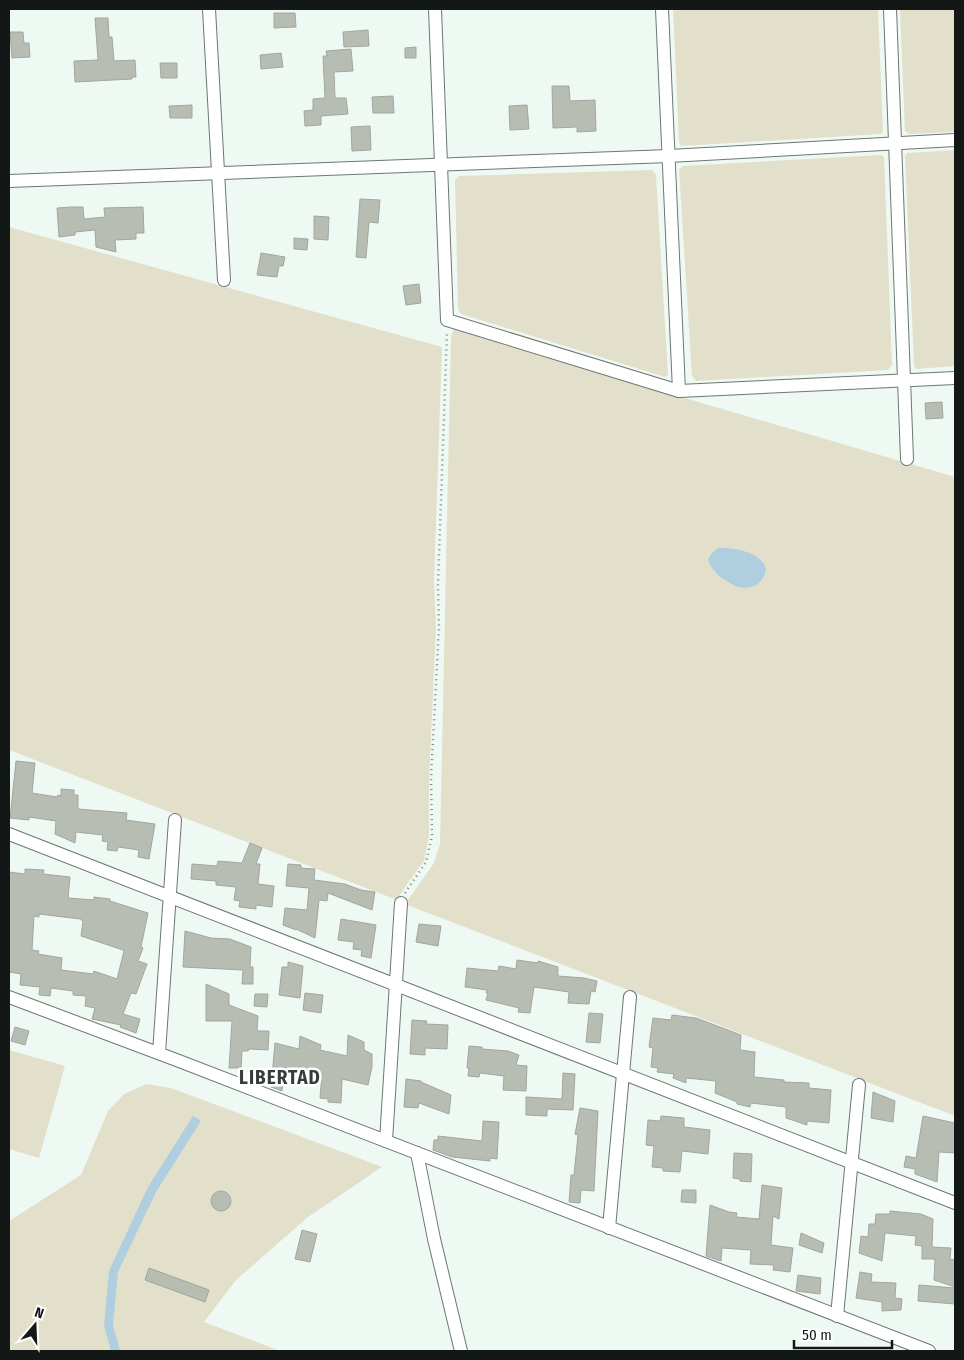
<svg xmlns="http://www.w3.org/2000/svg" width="964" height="1360" font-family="'Fira Sans Condensed',sans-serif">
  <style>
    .green { fill: #e2dfca }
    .water { fill: #afcee0 }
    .building { fill: #b8bdb4; stroke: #a1a79e; fill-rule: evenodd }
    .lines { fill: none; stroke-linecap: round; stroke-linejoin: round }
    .street-casing { stroke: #6d7772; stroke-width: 14 }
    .path { stroke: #7f8683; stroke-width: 2.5; stroke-dasharray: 1 4; stroke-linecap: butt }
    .street { stroke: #fff; stroke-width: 12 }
    .labels { text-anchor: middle; stroke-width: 5; stroke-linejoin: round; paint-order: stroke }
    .district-label { font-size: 19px; font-weight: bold; letter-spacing: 1px; fill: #343d39; stroke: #fff }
  </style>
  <rect width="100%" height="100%" fill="#eff9f4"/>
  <g class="green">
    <polygon points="673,9 878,9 883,131 881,134 681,146 679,142"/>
    <polygon points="900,9 955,9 955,132 910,134 905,131"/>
    <polygon points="955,150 955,366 916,369 914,366 905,156 907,153"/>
    <polygon points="881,155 884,157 892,365 888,370 696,381 692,376 679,169 683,166"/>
    <polygon points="652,170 656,175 668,375 665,377 461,314 458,309 455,180 459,176"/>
    <polygon points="9,227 442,347 434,582 436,627 429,780 429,837 424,861 407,884 397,900 9,750"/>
    <polygon points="455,328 678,396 955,477 955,1116 405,904 434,863 440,844 451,335"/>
    <polygon points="9,1050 65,1066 39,1158 9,1149"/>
    <polygon points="146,1084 171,1088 382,1167 308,1217 236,1280 204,1322 280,1351 9,1351 9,1221 81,1175 108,1111 124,1094"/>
  </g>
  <g class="water">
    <path d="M718,548C733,548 754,550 764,564C769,572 761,583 754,586C750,588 743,588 738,587C734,586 729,582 725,580C717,575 711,568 708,560L711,554Z"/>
    <polygon points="193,1116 201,1121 156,1192 118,1272 113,1325 120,1351 111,1351 104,1326 109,1271 148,1187"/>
  </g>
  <g class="building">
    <polygon points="274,13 295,13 296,27 274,28"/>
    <polygon points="95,18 108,18 109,37 112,37 114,61 135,60 136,77 132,77 132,79 75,82 74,61 98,60"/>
    <polygon points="368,30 369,46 344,47 343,32"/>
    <polygon points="10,32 23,32 24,43 29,43 30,57 12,58"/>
    <polygon points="416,47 416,58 405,58 405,48"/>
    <polygon points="351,49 353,71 334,72 335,98 346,98 348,114 321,116 321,125 305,126 304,111 313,110 313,99 325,98 323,56 327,56 326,51"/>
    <polygon points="281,53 283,67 261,69 260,55"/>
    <polygon points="160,63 177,63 177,78 161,78"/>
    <polygon points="552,86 569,86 570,101 595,100 596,131 577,132 577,127 553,128"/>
    <polygon points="393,96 394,113 373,113 372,97"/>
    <polygon points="192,105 192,118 170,118 169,106"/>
    <polygon points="527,105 529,129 510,130 509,106"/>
    <polygon points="370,126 371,150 352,151 351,127"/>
    <polygon points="360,199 380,200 378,223 369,222 366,258 356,257"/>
    <polygon points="72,207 83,207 84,219 105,217 104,208 143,207 144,233 136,233 136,239 115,240 116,252 96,247 95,230 75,232 75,235 59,237 57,208"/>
    <polygon points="314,216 329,217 328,240 314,239"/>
    <polygon points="294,238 308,239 307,250 294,249"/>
    <polygon points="261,253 285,257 283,266 279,266 277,277 257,275"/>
    <polygon points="419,284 421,303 406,305 403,286"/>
    <polygon points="942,402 943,418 926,419 925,403"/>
    <polygon points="16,761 35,763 32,793 57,797 58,795 61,796 61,789 74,790 74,795 78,795 78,809 127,813 126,820 155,824 149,859 138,857 139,850 118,847 117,851 107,850 108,842 102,841 103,835 76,832 75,843 55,834 56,821 29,817 29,820 10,818"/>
    <polygon points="250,843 262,848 256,864 260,864 258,884 274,886 272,907 256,905 256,909 239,907 240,901 234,900 236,887 216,885 216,881 191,879 192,864 217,866 218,861 242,863"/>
    <polygon points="288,864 301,865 301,868 315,869 314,880 345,884 361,890 375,892 372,910 328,893 327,901 319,900 315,938 296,929 296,930 283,925 285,908 307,910 309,888 286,886"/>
    <path d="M25,869L44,870L43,874L70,877L68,898L94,900V897L110,899V901L148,913L141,947L143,948L138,961L147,964L136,994L131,993L123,1014L140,1019L136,1033L120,1027L121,1025L92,1019L95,1008L85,1006L86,996L73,995V991L51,988L50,996L39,995L40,987L20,985L21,974L9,972V872L25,874ZM39,914L80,919L83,921L81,936L123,950L124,951L117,979L94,971L93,974L61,970L62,958L38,954L39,951L32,950L34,916L39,917Z"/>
    <polygon points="341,919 376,925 371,958 361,956 362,950 353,949 354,942 338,940"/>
    <polygon points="419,924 441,926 438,946 416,942"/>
    <polygon points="185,931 211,938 230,939 251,947 250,967 253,967 253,984 242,984 243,970 183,967"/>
    <polygon points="517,960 538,963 538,961 558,967 558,976 584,978 597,981 595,992 591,991 589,1004 568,1003 569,992 534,987 530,1013 518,1012 519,1008 486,1000 488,993 486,993 487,990 465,987 467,968 498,971 499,966 516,969"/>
    <polygon points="288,962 303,966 300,998 279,995 282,967 288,967"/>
    <polygon points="206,984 229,994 229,1005 258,1016 257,1031 269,1031 268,1050 249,1049 248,1051 242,1051 241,1068 229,1068 232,1021 206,1021"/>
    <polygon points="305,993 323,995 321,1013 303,1010"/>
    <polygon points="255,994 268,994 267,1007 254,1006"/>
    <polygon points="589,1013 603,1014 600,1043 586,1042"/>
    <polygon points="672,1015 696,1018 741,1035 740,1050 755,1052 754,1077 784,1080 784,1082 809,1083 809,1088 831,1090 829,1123 807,1121 807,1125 786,1118 786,1107 751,1103 750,1107 737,1104 737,1102 715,1093 716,1081 686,1078 686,1083 673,1078 674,1074 657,1072 658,1068 651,1067 653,1048 649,1047 653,1018 671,1020"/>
    <polygon points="412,1020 427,1021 426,1024 448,1025 447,1049 425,1048 425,1055 410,1054"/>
    <polygon points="15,1027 29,1031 25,1045 11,1041"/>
    <polygon points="348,1035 364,1042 364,1050 372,1054 372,1067 368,1085 342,1079 341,1103 328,1102 328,1099 320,1098 322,1074 284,1068 282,1091 271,1087 275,1043 299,1049 300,1036 321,1045 320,1050 347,1056"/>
    <polygon points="469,1046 482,1047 482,1049 508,1051 519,1055 516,1065 527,1066 526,1091 503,1090 504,1076 480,1073 479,1077 468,1076 469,1068 467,1068"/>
    <polygon points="563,1073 575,1074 573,1110 547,1109 547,1116 526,1115 526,1097 562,1099"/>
    <polygon points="406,1079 421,1081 421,1082 451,1095 449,1114 419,1103 418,1108 404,1107"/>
    <polygon points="873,1092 895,1101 893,1122 871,1118"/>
    <polygon points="580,1108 598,1111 594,1191 581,1190 580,1203 569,1202 571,1175 574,1175 578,1135 575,1134"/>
    <polygon points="661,1116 684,1118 684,1127 710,1130 708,1154 682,1151 680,1172 663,1171 663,1168 652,1167 654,1146 646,1145 648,1120 660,1121"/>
    <polygon points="923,1116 955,1123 955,1153 939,1152 937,1182 915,1174 915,1169 904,1167 906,1156 916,1158"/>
    <polygon points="483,1121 499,1122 497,1159 490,1158 490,1161 452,1157 433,1150 434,1140 438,1140 438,1136 482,1141"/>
    <polygon points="734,1153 752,1154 751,1182 740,1181 740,1179 733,1178"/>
    <polygon points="762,1185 782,1188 779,1219 773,1216 771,1245 793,1248 790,1272 773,1270 774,1265 750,1264 751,1250 722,1248 721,1261 706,1256 710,1205 729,1212 737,1213 736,1217 759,1219"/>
    <polygon points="682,1190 696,1190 696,1203 681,1202"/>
    <circle cx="221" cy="1201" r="10"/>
    <polygon points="890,1211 921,1214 933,1219 932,1247 951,1248 950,1259 955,1260 955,1287 934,1280 935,1259 922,1259 922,1246 915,1245 916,1236 885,1233 882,1261 859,1253 861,1236 868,1237 869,1224 875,1224 876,1214 890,1214"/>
    <polygon points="302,1230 317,1234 310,1262 295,1259"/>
    <polygon points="801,1233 824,1243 822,1253 799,1245"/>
    <polygon points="149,1268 209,1290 205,1302 145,1280"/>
    <polygon points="860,1272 872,1274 871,1282 896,1283 895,1298 902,1299 901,1310 882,1311 882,1302 856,1298"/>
    <polygon points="798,1275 821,1278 820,1294 796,1291"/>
    <polygon points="919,1285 955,1288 955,1304 918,1301"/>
  </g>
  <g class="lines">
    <g class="street-casing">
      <g id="street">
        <polyline points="209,9 224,280"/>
        <polyline points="435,9 447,320 679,391 955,378"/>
        <polyline points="662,9 679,391"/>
        <polyline points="890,9 907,459"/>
        <polyline points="9,181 669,156 955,140"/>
        <polyline points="9,834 955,1203"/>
        <polyline points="9,997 179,1061 929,1351"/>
        <polyline points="159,1053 175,820"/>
        <polyline points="386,1141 401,903"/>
        <polyline points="417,1153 434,1239 461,1351"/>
        <polyline points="609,1228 630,997"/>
        <polyline points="837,1316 859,1085"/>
      </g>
    </g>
    <polyline class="path" points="405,893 426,862 432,836 431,778 439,627 438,585 447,332"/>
    <use href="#street" class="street"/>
  </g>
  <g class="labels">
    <g class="district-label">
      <text x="280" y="1084">LIBERTAD</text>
    </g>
  </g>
  <rect width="964" height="1360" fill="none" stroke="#131715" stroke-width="20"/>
  <g transform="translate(35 1325) rotate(19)" stroke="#ffffff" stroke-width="4" paint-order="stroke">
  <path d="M0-4L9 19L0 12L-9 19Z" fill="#131715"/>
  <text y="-8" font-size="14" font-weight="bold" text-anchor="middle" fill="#131715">N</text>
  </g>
  <path d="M794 1340v8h98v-8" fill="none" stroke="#131715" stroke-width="2.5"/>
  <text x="802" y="1340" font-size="15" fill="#131715" stroke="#ffffff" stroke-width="4" paint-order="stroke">50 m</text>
</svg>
